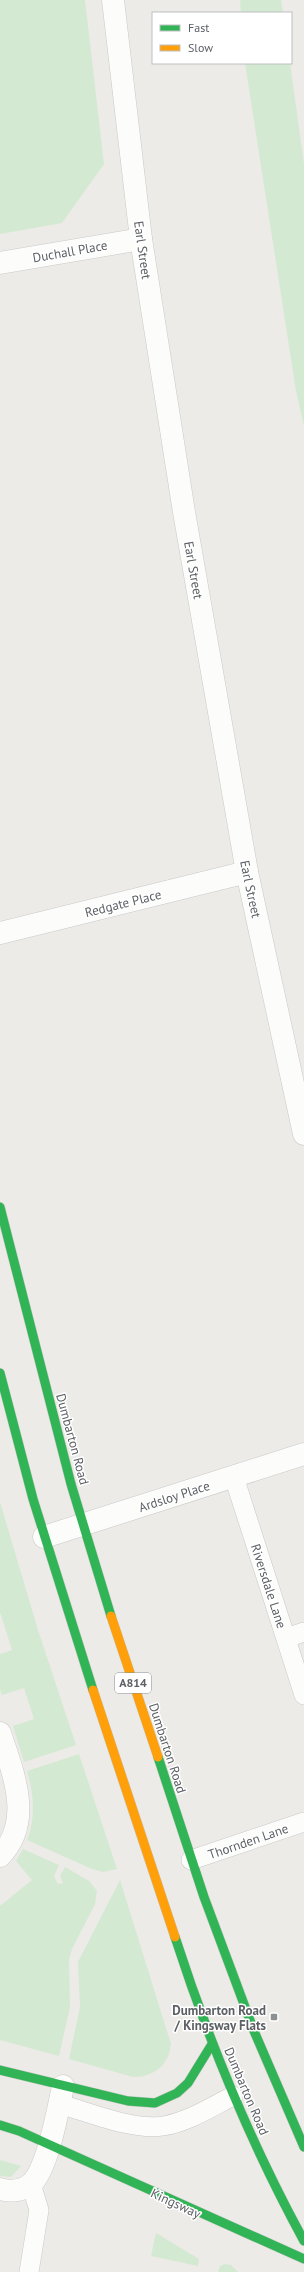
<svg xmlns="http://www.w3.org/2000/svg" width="304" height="2272" font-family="'PT Sans',sans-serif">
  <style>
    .green { fill: #d4e9d2 }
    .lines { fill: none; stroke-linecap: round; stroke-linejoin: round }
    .lane-casing { stroke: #c9c9c9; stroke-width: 20 }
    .street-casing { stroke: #c9c9c9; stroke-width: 23 }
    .fast-casing { stroke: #c8c8c7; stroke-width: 10 }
    .slow-casing { stroke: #c8c8c7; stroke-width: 10 }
    .lane { stroke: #fcfcfb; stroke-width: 19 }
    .street { stroke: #fcfcfb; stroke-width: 22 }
    .fast { stroke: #30b455; stroke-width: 9 }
    .slow { stroke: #ff9f0a; stroke-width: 9 }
    .poi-dot { fill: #8e9192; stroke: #fff; stroke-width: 1.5 }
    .labels { text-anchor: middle; stroke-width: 3; stroke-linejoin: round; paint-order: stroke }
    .shield { fill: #fff; stroke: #8d9093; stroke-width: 1 }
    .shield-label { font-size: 12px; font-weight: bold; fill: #5c6065 }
    .street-label { font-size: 13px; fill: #5c6065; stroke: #fff }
    .poi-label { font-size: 13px; font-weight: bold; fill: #5c6065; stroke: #fff; text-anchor: end }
  </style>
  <rect width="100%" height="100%" fill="#ecebe7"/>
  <g class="green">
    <polygon points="0,0 85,0 104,164 62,223 0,234"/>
    <polygon points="240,0 281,0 283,13 241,13"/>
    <polygon points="245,63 290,63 304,164 304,426 296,391"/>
    <polygon points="0,1502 38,1630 76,1745 24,1762 13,1726 34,1719 24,1688 2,1695 0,1689 0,1654 12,1650 0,1612"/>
    <path d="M79,1754L117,1869L103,1872L92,1869L27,1840C36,1817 34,1795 27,1771Z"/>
    <polygon points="23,1849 59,1865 54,1876 58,1884 63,1883 60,1876 65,1867 89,1881 97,1891 95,1904 72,1949 69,1960 70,2007 59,2056 0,2040 0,1906 32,1880 16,1861"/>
    <path d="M120,1880L171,2044C169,2065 154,2077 133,2077L69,2059L80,2007L78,1962Z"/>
    <polygon points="0,2160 21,2166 11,2177 0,2176"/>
    <polygon points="156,2233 199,2259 198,2266 151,2256"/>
    <polygon points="225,2264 231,2265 238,2272 218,2272 220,2266"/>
  </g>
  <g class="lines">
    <g class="lane-casing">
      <g id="lane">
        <polyline points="234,1477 304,1695"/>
        <polyline points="286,1638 304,1632"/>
        <polyline points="191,1860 304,1822"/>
        <path d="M59,2104C89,2112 133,2131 163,2126C188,2122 211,2107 233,2096"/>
        <polyline points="29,2272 39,2210 31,2184"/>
      </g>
    </g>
    <g class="street-casing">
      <g id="street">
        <polyline points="113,0 141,239 184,512 247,872 304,1134"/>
        <polyline points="0,263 141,239"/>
        <polyline points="0,933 247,872"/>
        <polyline points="44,1537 304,1454"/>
        <path d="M0,1733C13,1773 34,1821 0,1856"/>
        <path d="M0,2189C11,2192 23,2191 32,2183C48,2167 58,2110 63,2086"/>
      </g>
    </g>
    <g class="fast-casing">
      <g id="fast">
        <polyline points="0,1207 71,1484 111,1616"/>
        <polyline points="0,1373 33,1499 93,1690"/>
        <polyline points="158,1757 204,1897 254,2031 304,2147"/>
        <path d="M175,1937C209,2042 251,2144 304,2241"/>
        <polyline points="0,2070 128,2101 155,2103 177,2093 188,2083 212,2044"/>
        <polyline points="0,2125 19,2131 304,2259"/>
      </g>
    </g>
    <g class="slow-casing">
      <g id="slow">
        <polyline points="111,1616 158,1757"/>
        <polyline points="93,1690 175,1937"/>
      </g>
    </g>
    <use href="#lane" class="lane"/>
    <use href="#street" class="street"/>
    <use href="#fast" class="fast"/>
    <use href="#slow" class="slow"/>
  </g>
  <rect class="poi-dot" x="270" y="2013" width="8" height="8" rx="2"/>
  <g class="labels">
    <rect class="shield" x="115" y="1673" width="36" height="20" rx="3"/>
    <g class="shield-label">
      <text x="133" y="1687">A814</text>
    </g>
    <g class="street-label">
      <text transform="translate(143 250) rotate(82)" y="5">Earl Street</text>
      <text transform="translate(70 251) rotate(-10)" y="5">Duchall Place</text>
      <text transform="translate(194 570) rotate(80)" y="5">Earl Street</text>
      <text transform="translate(251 889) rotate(78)" y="5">Earl Street</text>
      <text transform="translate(123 903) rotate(-14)" y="5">Redgate Place</text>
      <text transform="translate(73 1439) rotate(75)" y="5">Dumbarton Road</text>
      <text transform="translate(174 1496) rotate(-18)" y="5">Ardsloy Place</text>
      <text transform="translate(269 1586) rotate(72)" y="5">Riversdale Lane</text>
      <text transform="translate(168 1748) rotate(72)" y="5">Dumbarton Road</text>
      <text transform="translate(248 1841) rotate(-19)" y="5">Thornden Lane</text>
      <text transform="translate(247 2091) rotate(67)" y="5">Dumbarton Road</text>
      <text transform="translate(176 2203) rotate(25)" y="5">Kingsway</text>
    </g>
    <g class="poi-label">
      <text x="266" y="2015">Dumbarton Road<tspan x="266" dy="15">/ Kingsway Flats</tspan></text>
    </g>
  </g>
  <rect x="152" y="12" width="140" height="52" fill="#ffffff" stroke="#bebfc1"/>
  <rect x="160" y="25" width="20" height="6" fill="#30b455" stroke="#bebfc1"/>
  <text x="188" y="32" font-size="12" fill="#5c6065">Fast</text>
  <rect x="160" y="45" width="20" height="6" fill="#ff9f0a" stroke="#bebfc1"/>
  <text x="188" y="52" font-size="12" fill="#5c6065">Slow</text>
</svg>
